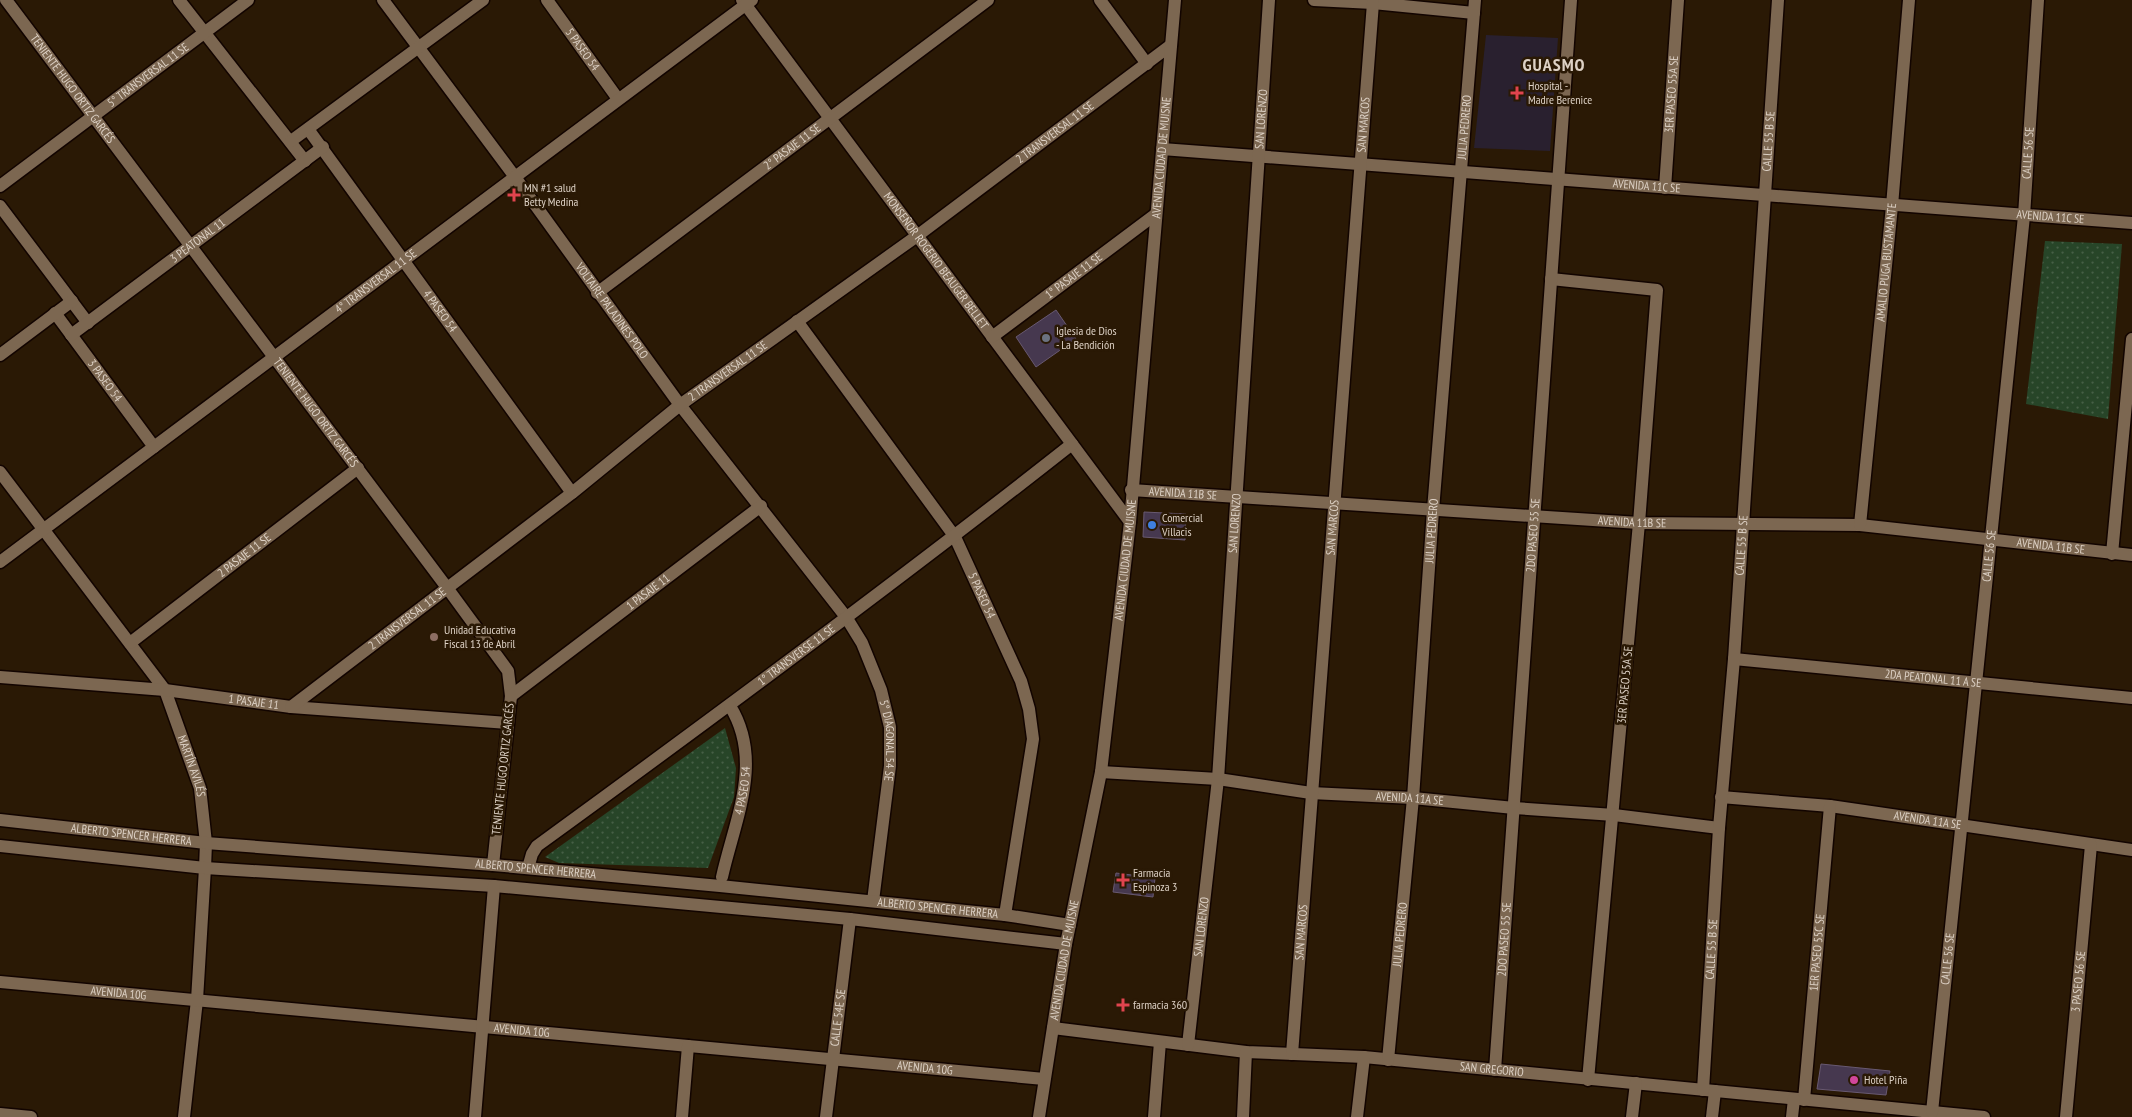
<svg xmlns="http://www.w3.org/2000/svg" width="2132" height="1117" font-family="'PT Sans Narrow',sans-serif">
  <style>
    .medical { fill: #29202f }
    .park { fill: url(#park-dots) }
    .building { fill: #46384f; stroke: #685971 }
    .lines { fill: none; stroke-linecap: round; stroke-linejoin: round }
    .minor-casing { stroke: #120400; stroke-width: 15 }
    .minor { stroke: #7c6751; stroke-width: 12 }
    .health-dot { fill: #e0444e; stroke: #2a1905; stroke-width: 2 }
    .worship-dot { fill: #6b7280; stroke: #2a1905; stroke-width: 2 }
    .shop-dot { fill: #3f7fe0; stroke: #2a1905; stroke-width: 2 }
    .education-dot { fill: #8d6e63; stroke: #2a1905; stroke-width: 2 }
    .hotel-dot { fill: #d1479c; stroke: #2a1905; stroke-width: 2 }
    .labels { text-anchor: middle; stroke-width: 5; stroke-linejoin: round; paint-order: stroke }
    .street-label { font-size: 12px; fill: #ddd1c5; stroke: #2a1905 }
    .poi-label { font-size: 12px; fill: #ddd1c5; stroke: #2a1905; text-anchor: start }
    .district-label { font-size: 18px; font-weight: bold; letter-spacing: 1px; fill: #ddd1c5; stroke: #2a1905 }
  </style>
  <defs>
    <pattern id="park-dots" width="8" height="8" patternUnits="userSpaceOnUse" patternTransform="scale(1.25)"><rect width="8" height="8" fill="#274528"/><path d="M2 2h.1M6 6h.1" fill="none" stroke="#465f46" stroke-width="1.8" stroke-linecap="round"/></pattern>
  </defs>
  <rect width="100%" height="100%" fill="#2a1905"/>
  <polygon class="medical" points="1486,35 1558,38 1550,151 1474,148"/>
  <g class="park">
    <polygon points="2045,241 2122,244 2108,419 2026,404"/>
    <polygon points="725,728 736,768 734,797 708,868 559,863 545,857"/>
  </g>
  <g class="building">
    <polygon points="1056,310 1076,339 1036,367 1016,337"/>
    <polygon points="1144,512 1186,514 1185,540 1143,537"/>
    <polygon points="1116,873 1155,878 1153,897 1113,892"/>
    <polygon points="1821,1064 1890,1071 1886,1095 1817,1089"/>
  </g>
  <g class="lines">
    <g class="minor-casing">
      <g id="minor">
        <path id="s1" d="M6,0L448,589L508,671L511,696L493,865"/>
        <polyline points="179,0 305,161"/>
        <path id="s2" d="M383,0L515,177L680,405L846,617L862,643L881,690L890,727V766L873,901"/>
        <path id="s3" d="M547,0L618,99"/>
        <path id="s4" d="M742,0L1130,522"/>
        <polyline points="1100,0 1147,64"/>
        <polyline points="1314,0 1373,3 1474,13"/>
        <path id="s5" d="M308,129L572,493"/>
        <polyline points="291,141 483,0"/>
        <path id="s6" d="M1162,149L2132,223"/>
        <path id="s7" d="M0,186L248,0"/>
        <path id="s8" d="M1665,188L1678,0"/>
        <polyline points="0,206 88,323"/>
        <polyline points="1551,279 1657,290 1639,523 1588,1080"/>
        <path id="s9" d="M597,293L988,0"/>
        <path id="s10" d="M55,313L154,447"/>
        <path id="s11" d="M797,321L955,537L1021,681L1029,709L1033,739L1005,915"/>
        <path id="s12" d="M71,335L323,147"/>
        <path id="s13" d="M992,337L1156,214"/>
        <polyline points="0,355 72,301"/>
        <path id="s14" d="M0,472L165,690L200,788L206,843L205,868L197,1000L184,1117"/>
        <path id="s15" d="M1131,490L1639,523L1860,525L2132,555"/>
        <path id="s16" d="M1860,525L1892,206L1909,0"/>
        <polyline points="2112,554 2132,339"/>
        <path id="s17" d="M0,562L752,0"/>
        <path id="s18" d="M130,643L358,468"/>
        <path id="s19" d="M1734,659L2132,698"/>
        <path id="s20" d="M0,677L165,690L291,707L508,723"/>
        <path id="s21" d="M511,696L761,506"/>
        <path id="s22" d="M291,707L572,493L680,405L917,236L1171,45"/>
        <path id="s23" d="M1101,772L1218,779L1311,793L1413,798L1514,808L1614,815L1719,828"/>
        <path id="s24" d="M1721,797L1830,806L2132,850"/>
        <path id="s25" d="M0,820L206,843L493,865L720,886L1005,915L1070,925"/>
        <polyline points="0,846 205,868 494,886 850,919 1066,944"/>
        <path id="s26" d="M528,868L532,854L537,846C717,715 897,582 1072,444"/>
        <path id="s27" d="M722,877C735,819 764,761 730,706"/>
        <path id="s28" d="M0,982L1044,1079"/>
        <path id="s29" d="M1053,1028L1246,1052L1364,1057L1984,1117"/>
        <path id="s30" d="M1188,1045L1218,779L1269,0"/>
        <path id="s31" d="M1292,1054L1373,3"/>
        <path id="s32" d="M1388,1060L1413,798L1433,510L1475,0"/>
        <path id="s33" d="M1495,1070L1571,0"/>
        <path id="s34" d="M1703,1090L1719,828L1734,659L1778,0"/>
        <path id="s35" d="M1804,1100L1830,806"/>
        <path id="s36" d="M1932,1112L2024,216L2038,0"/>
        <polyline points="0,1114 31,1117"/>
        <polyline points="475,1117 494,886"/>
        <polyline points="682,1117 688,1046"/>
        <path id="s37" d="M826,1117L850,919"/>
        <path id="s38" d="M1039,1117L1066,944L1101,772L1130,522L1175,0"/>
        <polyline points="1154,1117 1160,1042"/>
        <polyline points="1243,1117 1246,1052"/>
        <polyline points="1357,1117 1364,1057"/>
        <polyline points="1632,1117 1636,1083"/>
        <polyline points="1712,1117 1715,1091"/>
        <polyline points="1792,1117 1794,1099"/>
        <path id="s39" d="M2066,1117L2091,845"/>
      </g>
    </g>
    <use href="#minor" class="minor"/>
  </g>
  <g class="health-dot">
    <path d="M1514.5 85.5h5v5h5v5h-5v5h-5v-5h-5v-5h5z"/>
    <path d="M511.5 187.5h5v5h5v5h-5v5h-5v-5h-5v-5h5z"/>
    <path d="M1120.5 872.5h5v5h5v5h-5v5h-5v-5h-5v-5h5z"/>
    <path d="M1120.5 997.5h5v5h5v5h-5v5h-5v-5h-5v-5h5z"/>
  </g>
  <circle class="worship-dot" cx="1046" cy="338" r="5"/>
  <circle class="shop-dot" cx="1152" cy="525" r="5"/>
  <circle class="education-dot" cx="434" cy="637" r="5"/>
  <circle class="hotel-dot" cx="1854" cy="1080" r="5"/>
  <g class="labels">
    <g class="street-label">
      <text dy="4" stroke="none"><textPath href="#s3" startOffset="61">5 PASEO 54</textPath></text>
      <text dy="4" stroke="none"><textPath href="#s7" startOffset="185">5° TRANSVERSAL 11 SE</textPath></text>
      <text dy="4" stroke="none"><textPath href="#s1" startOffset="111">TENIENTE HUGO ORTIZ GARCÉS</textPath></text>
      <text dy="4" stroke="none"><textPath href="#s8" startOffset="94">3ER PASEO 55A SE</textPath></text>
      <text dy="4" stroke="none"><textPath href="#s30" startOffset="929">SAN LORENZO</textPath></text>
      <text dy="4" stroke="none"><textPath href="#s31" startOffset="932">SAN MARCOS</textPath></text>
      <text dy="4" stroke="none"><textPath href="#s32" startOffset="936">JULIA PEDRERO</textPath></text>
      <text dy="4" stroke="none"><textPath href="#s22" startOffset="956">2 TRANSVERSAL 11 SE</textPath></text>
      <text dy="4" stroke="none"><textPath href="#s34" startOffset="951">CALLE 55 B SE</textPath></text>
      <text dy="4" stroke="none"><textPath href="#s9" startOffset="244">2° PASAJE 11 SE</textPath></text>
      <text dy="4" stroke="none"><textPath href="#s36" startOffset="964">CALLE 56 SE</textPath></text>
      <text dy="4" stroke="none"><textPath href="#s38" startOffset="968">AVENIDA CIUDAD DE MUISNE</textPath></text>
      <text dy="4" stroke="none"><textPath href="#s6" startOffset="486">AVENIDA 11C SE</textPath></text>
      <text dy="4" stroke="none"><textPath href="#s6" startOffset="891">AVENIDA 11C SE</textPath></text>
      <text dy="4" stroke="none"><textPath href="#s12" startOffset="158">3 PEATONAL 11</textPath></text>
      <text dy="4" stroke="none"><textPath href="#s4" startOffset="325">MONSEÑOR ROGERIO BEAUGER BELLET</textPath></text>
      <text dy="4" stroke="none"><textPath href="#s16" startOffset="264">AMALIO PUGA BUSTAMANTE</textPath></text>
      <text dy="4" stroke="none"><textPath href="#s13" startOffset="102">1° PASAJE 11 SE</textPath></text>
      <text dy="4" stroke="none"><textPath href="#s17" startOffset="469">4° TRANSVERSAL 11 SE</textPath></text>
      <text dy="4" stroke="none"><textPath href="#s5" startOffset="225">4 PASEO 54</textPath></text>
      <text dy="4" stroke="none"><textPath href="#s2" startOffset="386">VOLTAIRE PALADINES POLO</textPath></text>
      <text dy="4" stroke="none"><textPath href="#s22" startOffset="551">2 TRANSVERSAL 11 SE</textPath></text>
      <text dy="4" stroke="none"><textPath href="#s10" startOffset="84">3 PASEO 54</textPath></text>
      <text dy="4" stroke="none"><textPath href="#s1" startOffset="516">TENIENTE HUGO ORTIZ GARCÉS</textPath></text>
      <text dy="4" stroke="none"><textPath href="#s15" startOffset="52">AVENIDA 11B SE</textPath></text>
      <text dy="4" stroke="none"><textPath href="#s15" startOffset="502">AVENIDA 11B SE</textPath></text>
      <text dy="4" stroke="none"><textPath href="#s30" startOffset="524">SAN LORENZO</textPath></text>
      <text dy="4" stroke="none"><textPath href="#s31" startOffset="528">SAN MARCOS</textPath></text>
      <text dy="4" stroke="none"><textPath href="#s32" startOffset="531">JULIA PEDRERO</textPath></text>
      <text dy="4" stroke="none"><textPath href="#s33" startOffset="536">2DO PASEO 55 SE</textPath></text>
      <text dy="4" stroke="none"><textPath href="#s34" startOffset="546">CALLE 55 B SE</textPath></text>
      <text dy="4" stroke="none"><textPath href="#s15" startOffset="922">AVENIDA 11B SE</textPath></text>
      <text dy="4" stroke="none"><textPath href="#s18" startOffset="144">2 PASAJE 11 SE</textPath></text>
      <text dy="4" stroke="none"><textPath href="#s36" startOffset="559">CALLE 56 SE</textPath></text>
      <text dy="4" stroke="none"><textPath href="#s38" startOffset="564">AVENIDA CIUDAD DE MUISNE</textPath></text>
      <text dy="4" stroke="none"><textPath href="#s21" startOffset="172">1 PASAJE 11</textPath></text>
      <text dy="4" stroke="none"><textPath href="#s11" startOffset="332">5 PASEO 54</textPath></text>
      <text dy="4" stroke="none"><textPath href="#s22" startOffset="146">2 TRANSVERSAL 11 SE</textPath></text>
      <text dy="4" stroke="none"><textPath href="#s26" startOffset="346">1° TRANSVERSE 11 SE</textPath></text>
      <text dy="4" stroke="none"><textPath href="#s19" startOffset="200">2DA PEATONAL 11 A SE</textPath></text>
      <text transform="translate(1625 685) rotate(-85)" y="4">3ER PASEO 55A SE</text>
      <text dy="4" stroke="none"><textPath href="#s20" startOffset="255">1 PASAJE 11</textPath></text>
      <text dy="4" stroke="none"><textPath href="#s2" startOffset="904">5° DIAGONAL 54 SE</textPath></text>
      <text dy="4" stroke="none"><textPath href="#s14" startOffset="354">MARTÍN AVILÉS</textPath></text>
      <text transform="translate(503 769) rotate(-84)" y="4">TENIENTE HUGO ORTIZ GARCÉS</text>
      <text dy="4" stroke="none"><textPath href="#s27" startOffset="89">4 PASEO 54</textPath></text>
      <text dy="4" stroke="none"><textPath href="#s23" startOffset="310">AVENIDA 11A SE</textPath></text>
      <text dy="4" stroke="none"><textPath href="#s24" startOffset="208">AVENIDA 11A SE</textPath></text>
      <text dy="4" stroke="none"><textPath href="#s25" startOffset="132">ALBERTO SPENCER HERRERA</textPath></text>
      <text dy="4" stroke="none"><textPath href="#s25" startOffset="538">ALBERTO SPENCER HERRERA</textPath></text>
      <text dy="4" stroke="none"><textPath href="#s25" startOffset="942">ALBERTO SPENCER HERRERA</textPath></text>
      <text dy="4" stroke="none"><textPath href="#s30" startOffset="119">SAN LORENZO</textPath></text>
      <text dy="4" stroke="none"><textPath href="#s31" startOffset="122">SAN MARCOS</textPath></text>
      <text dy="4" stroke="none"><textPath href="#s32" startOffset="126">JULIA PEDRERO</textPath></text>
      <text dy="4" stroke="none"><textPath href="#s33" startOffset="131">2DO PASEO 55 SE</textPath></text>
      <text dy="4" stroke="none"><textPath href="#s34" startOffset="141">CALLE 55 B SE</textPath></text>
      <text dy="4" stroke="none"><textPath href="#s35" startOffset="148">1ER PASEO 55C SE</textPath></text>
      <text dy="4" stroke="none"><textPath href="#s36" startOffset="154">CALLE 56 SE</textPath></text>
      <text dy="4" stroke="none"><textPath href="#s38" startOffset="159">AVENIDA CIUDAD DE MUISNE</textPath></text>
      <text dy="4" stroke="none"><textPath href="#s39" startOffset="136">3 PASEO 56 SE</textPath></text>
      <text dy="4" stroke="none"><textPath href="#s28" startOffset="119">AVENIDA 10G</textPath></text>
      <text dy="4" stroke="none"><textPath href="#s37" startOffset="100">CALLE 54E SE</textPath></text>
      <text dy="4" stroke="none"><textPath href="#s28" startOffset="524">AVENIDA 10G</textPath></text>
      <text dy="4" stroke="none"><textPath href="#s28" startOffset="929">AVENIDA 10G</textPath></text>
      <text dy="4" stroke="none"><textPath href="#s29" startOffset="441">SAN GREGORIO</textPath></text>
    </g>
    <g class="poi-label">
      <text x="1528" y="90">Hospital -<tspan x="1528" dy="14">Madre Berenice</tspan></text>
      <text x="524" y="192">MN #1 salud<tspan x="524" dy="14">Betty Medina</tspan></text>
      <text x="1056" y="335">Iglesia de Dios<tspan x="1056" dy="14">- La Bendición</tspan></text>
      <text x="1162" y="522">Comercial<tspan x="1162" dy="14">Villacis</tspan></text>
      <text x="444" y="634">Unidad Educativa<tspan x="444" dy="14">Fiscal 13 de Abril</tspan></text>
      <text x="1133" y="877">Farmacia<tspan x="1133" dy="14">Espinoza 3</tspan></text>
      <text x="1133" y="1009">farmacia 360</text>
      <text x="1864" y="1084">Hotel Piña</text>
    </g>
    <g class="district-label">
      <text x="1554" y="71">GUASMO</text>
    </g>
  </g>
</svg>
